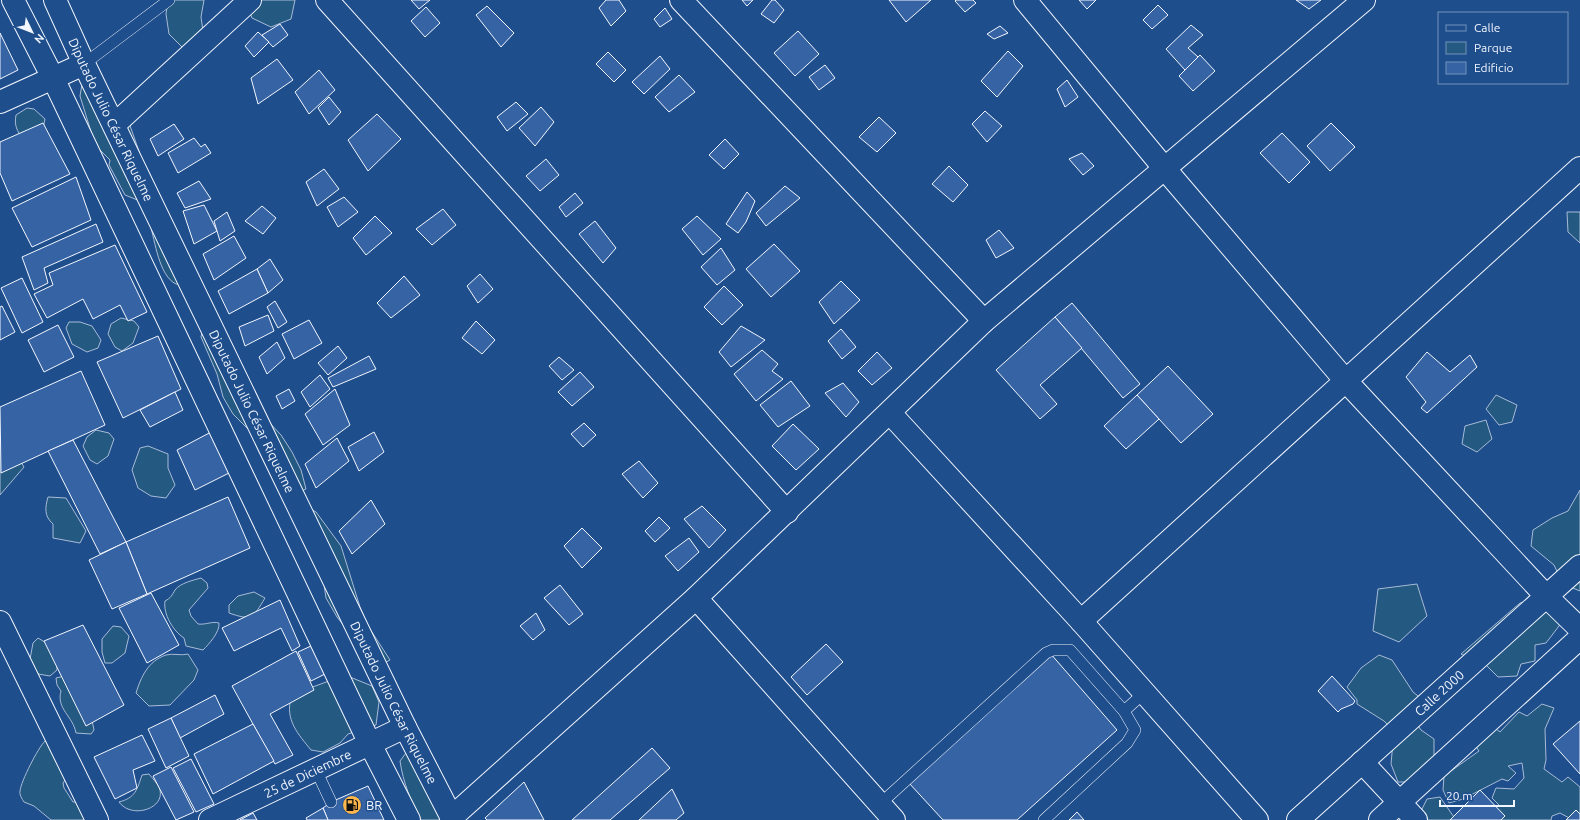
<svg xmlns="http://www.w3.org/2000/svg" width="1580" height="820" font-family="Ubuntu,sans-serif">
  <style>
    .green { fill: #245a82; stroke: #a8bbd7 }
    .building { fill: #3563a3; stroke: #f2f6ff }
    .lines { fill: none; stroke-linecap: round; stroke-linejoin: round }
    .service-casing { stroke: #f2f6ff; stroke-width: 12 }
    .minor-casing { stroke: #f2f6ff; stroke-width: 24 }
    .tertiary-casing { stroke: #f2f6ff; stroke-width: 24 }
    .service { stroke: #1f4e8c; stroke-width: 11 }
    .minor { stroke: #1f4e8c; stroke-width: 22 }
    .tertiary { stroke: #1f4e8c; stroke-width: 22 }
    .labels { text-anchor: middle; stroke-width: 3; stroke-linejoin: round; paint-order: stroke }
    .street-label { font-size: 13px; fill: #f2f6ff; stroke: #1f4e8c }
    .poi-label { font-size: 13px; fill: #f2f6ff; stroke: #1f4e8c; text-anchor: start }
  </style>
  <rect width="100%" height="100%" fill="#1f4e8c"/>
  <g class="green">
    <polygon points="168,0 204,0 201,17 204,38 183,48 169,34 166,14"/>
    <polygon points="245,0 295,0 291,19 271,27 252,18"/>
    <polygon points="82,84 108,95 128,120 147,174 140,201 125,195 109,165 110,160 98,148 92,135 80,96"/>
    <path d="M27,108L34,109L45,119L42,133L23,140C17,130 14,126 16,115Z"/>
    <polygon points="1567,212 1580,212 1580,243 1568,232"/>
    <path d="M150,224L189,284C185,284 179,285 176,284C159,276 155,241 150,224Z"/>
    <polygon points="206,314 266,419 281,435 292,452 301,470 306,489 288,497 262,439 247,428 233,414 223,397 217,374 201,337"/>
    <polygon points="121,318 134,321 139,327 133,343 122,351 115,347 108,334 111,324"/>
    <polygon points="69,322 80,322 92,326 101,340 98,348 87,352 72,344 66,328"/>
    <polygon points="1496,395 1517,405 1512,422 1499,425 1486,409"/>
    <polygon points="1486,420 1492,439 1477,452 1462,444 1465,426"/>
    <polygon points="96,430 109,433 114,439 108,456 97,464 90,460 83,446 87,437"/>
    <polygon points="0,442 9,443 24,467 0,495"/>
    <polygon points="148,446 168,454 168,468 175,485 166,498 151,496 138,488 132,470 140,448"/>
    <polygon points="1580,490 1580,591 1563,584 1554,565 1531,546 1533,530 1552,518 1568,511"/>
    <path d="M48,497L66,498L86,531L80,543L53,538V524C44,516 45,508 48,497Z"/>
    <polygon points="297,502 316,512 341,546 360,607 368,626 390,660 377,667 337,617 326,598 323,578"/>
    <path d="M201,578L207,583L208,588L189,610L191,616L198,624C206,625 212,621 219,623C220,632 209,644 203,650L186,646L184,638C173,631 163,614 165,601C171,598 172,595 175,590C180,583 194,580 201,578Z"/>
    <polygon points="1417,584 1427,616 1399,642 1373,631 1378,589"/>
    <path d="M254,592L265,598C253,618 252,621 229,613V605L238,596Z"/>
    <polygon points="1549,596 1562,617 1559,626 1546,643 1535,645 1535,661 1521,664 1517,676 1498,677 1486,665 1461,654 1520,603"/>
    <polygon points="113,626 121,627 129,636 125,653 112,663 105,663 102,652 102,639"/>
    <polygon points="38,638 48,644 57,654 57,670 50,676 38,674 30,659 33,643"/>
    <path d="M188,654L198,670L194,680L170,705L149,706L136,693C141,677 148,661 166,655C173,653 181,656 188,654Z"/>
    <polygon points="1379,655 1392,660 1413,692 1418,696 1415,721 1421,730 1434,739 1434,762 1411,782 1398,782 1391,764 1394,731 1384,721 1357,704 1357,700 1347,687 1361,668"/>
    <path d="M69,675L90,711L94,730L91,734L76,733C73,716 56,709 61,691L57,685L56,678Z"/>
    <path d="M345,675L372,686L379,702L376,725L348,734L340,743L323,752L311,750C298,734 285,720 291,698L302,691Z"/>
    <polygon points="1542,704 1554,708 1545,729 1546,760 1544,769 1562,782 1568,777 1580,787 1580,820 1573,820 1560,813 1552,816 1551,820 1489,820 1489,812 1499,805 1492,798 1496,788 1514,789 1524,778 1522,763 1508,766 1516,773 1508,781 1502,779 1463,799 1449,803 1443,790 1444,776 1479,751 1475,745 1495,728 1500,732 1519,712 1527,716"/>
    <path d="M45,741L53,742L66,779L63,783L64,788L73,802H77L86,820H51L34,806L24,802C22,799 19,794 20,791C21,781 38,748 45,741Z"/>
    <path d="M417,752L441,820H421C411,802 403,782 400,761L406,753Z"/>
    <path d="M149,774C152,778 157,783 159,787C168,808 132,820 119,802C135,798 137,790 142,775Z"/>
    <polygon points="1440,797 1456,820 1427,820 1419,815 1427,799"/>
  </g>
  <g class="building">
    <polygon points="411,0 430,0 419,9"/>
    <polygon points="606,0 619,0 626,11 611,26 599,8"/>
    <polygon points="742,0 753,0 747,6"/>
    <polygon points="772,0 775,0 784,10 774,23 761,14"/>
    <polygon points="889,0 931,0 906,22"/>
    <polygon points="956,0 973,0 976,3 965,12 955,1"/>
    <polygon points="1079,0 1096,0 1087,9"/>
    <polygon points="1296,0 1321,0 1309,9"/>
    <polygon points="1158,5 1168,15 1152,29 1143,20"/>
    <polygon points="487,6 514,33 501,47 476,15"/>
    <polygon points="426,7 440,23 425,37 411,21"/>
    <polygon points="665,8 672,19 660,27 654,19"/>
    <polygon points="280,24 288,35 273,47 262,35"/>
    <polygon points="1191,25 1203,35 1188,48 1198,57 1185,70 1166,49"/>
    <polygon points="1000,26 1008,33 994,39 987,34"/>
    <polygon points="798,31 819,54 795,76 774,53"/>
    <polygon points="258,32 269,42 254,57 245,46"/>
    <polygon points="0,33 18,70 0,79"/>
    <polygon points="1008,51 1023,66 997,97 981,81"/>
    <polygon points="608,52 626,70 614,82 596,64"/>
    <polygon points="1200,55 1215,71 1193,91 1179,76"/>
    <polygon points="660,56 670,69 644,94 632,82"/>
    <polygon points="277,59 293,80 258,104 251,78"/>
    <polygon points="825,65 835,78 819,90 809,77"/>
    <polygon points="319,70 335,90 309,114 295,92"/>
    <polygon points="679,75 695,92 669,112 655,97"/>
    <polygon points="1067,80 1078,97 1065,107 1057,89"/>
    <polygon points="329,97 341,112 329,125 318,108"/>
    <polygon points="516,102 528,114 507,131 497,117"/>
    <polygon points="541,107 554,122 535,146 519,128"/>
    <polygon points="985,111 1002,126 987,142 972,124"/>
    <polygon points="377,114 401,139 368,171 348,140"/>
    <polygon points="879,117 896,133 877,152 859,137"/>
    <polygon points="43,123 70,174 12,201 0,173 0,142"/>
    <polygon points="1331,123 1355,147 1330,171 1307,146"/>
    <polygon points="174,124 184,139 158,156 150,139"/>
    <polygon points="1282,133 1310,162 1289,183 1260,153"/>
    <polygon points="194,138 201,147 205,144 211,153 178,173 168,153"/>
    <polygon points="725,139 739,154 724,169 709,155"/>
    <polygon points="1082,153 1094,166 1083,175 1069,159"/>
    <polygon points="546,159 559,175 540,191 526,176"/>
    <polygon points="949,166 968,185 953,202 932,184"/>
    <polygon points="324,169 339,189 317,206 306,182"/>
    <polygon points="76,177 91,220 32,247 12,208"/>
    <polygon points="199,181 211,199 185,208 177,193"/>
    <polygon points="785,186 800,198 766,226 756,213"/>
    <polygon points="747,192 755,201 746,222 738,233 726,224"/>
    <polygon points="575,193 583,203 566,217 559,207"/>
    <polygon points="344,197 358,212 338,227 327,207"/>
    <polygon points="204,205 217,231 194,244 183,211"/>
    <polygon points="262,206 276,218 263,234 245,221"/>
    <polygon points="443,209 456,225 432,245 416,229"/>
    <polygon points="227,212 235,231 220,241 214,221"/>
    <polygon points="375,216 392,233 366,255 353,238"/>
    <polygon points="697,216 721,239 703,255 682,229"/>
    <polygon points="595,221 616,248 603,263 579,234"/>
    <polygon points="96,224 103,242 44,268 48,283 34,290 22,257"/>
    <polygon points="999,230 1014,248 996,258 986,240"/>
    <polygon points="234,236 246,258 214,280 203,254"/>
    <polygon points="774,244 800,271 771,297 746,269"/>
    <polygon points="115,245 147,312 128,321 120,305 93,319 83,299 47,318 34,294 53,285 49,273"/>
    <polygon points="721,248 735,270 717,285 701,267"/>
    <polygon points="270,259 283,280 268,293 257,269"/>
    <polygon points="257,269 268,293 229,314 218,291"/>
    <polygon points="480,274 493,289 478,303 467,286"/>
    <polygon points="404,276 420,295 391,318 377,303"/>
    <polygon points="22,278 43,322 22,333 1,288"/>
    <polygon points="841,281 860,300 834,324 819,302"/>
    <polygon points="724,286 743,305 722,325 704,307"/>
    <polygon points="275,301 287,322 278,328 267,307"/>
    <polygon points="1072,303 1140,384 1123,398 1055,317"/>
    <polygon points="2,306 15,332 0,340 0,307"/>
    <polygon points="268,315 274,331 245,346 239,327"/>
    <polygon points="1055,317 1082,348 1040,385 1057,404 1040,419 996,370"/>
    <polygon points="309,320 322,343 294,359 282,334"/>
    <polygon points="476,321 495,340 482,354 462,338"/>
    <polygon points="58,325 74,357 44,372 28,340"/>
    <polygon points="741,326 765,340 731,367 719,352"/>
    <polygon points="841,329 856,347 842,359 828,341"/>
    <polygon points="158,336 181,389 123,418 97,362"/>
    <polygon points="277,342 285,358 267,374 259,357"/>
    <polygon points="338,346 347,358 328,375 318,363"/>
    <polygon points="762,350 778,364 772,371 783,379 756,401 734,374"/>
    <polygon points="877,352 892,368 872,385 858,371"/>
    <polygon points="1427,352 1450,372 1470,355 1477,367 1427,413 1421,408 1426,402 1406,377"/>
    <polygon points="369,356 376,369 333,387 328,378"/>
    <polygon points="559,357 574,370 562,380 549,366"/>
    <polygon points="1168,366 1213,414 1181,443 1137,395"/>
    <polygon points="81,371 105,425 1,473 0,407"/>
    <polygon points="580,372 594,387 572,406 558,392"/>
    <polygon points="320,375 330,389 310,407 301,392"/>
    <polygon points="791,381 810,406 778,427 760,405"/>
    <polygon points="843,383 859,402 846,417 825,393"/>
    <polygon points="289,389 295,401 282,409 276,396"/>
    <polygon points="335,389 350,425 323,445 305,414"/>
    <polygon points="175,392 183,410 150,427 140,410"/>
    <polygon points="1137,395 1159,419 1126,449 1104,426"/>
    <polygon points="584,423 596,435 583,447 571,434"/>
    <polygon points="793,424 819,449 796,470 772,446"/>
    <polygon points="213,431 231,472 195,490 177,450"/>
    <polygon points="374,432 384,452 359,471 348,447"/>
    <polygon points="337,438 349,461 316,488 305,464"/>
    <polygon points="73,440 126,542 100,554 48,451"/>
    <polygon points="639,461 658,483 643,498 622,474"/>
    <polygon points="228,497 250,548 147,594 126,542"/>
    <polygon points="371,500 385,524 352,554 339,531"/>
    <polygon points="702,506 726,530 709,548 684,519"/>
    <polygon points="659,517 670,528 655,542 645,531"/>
    <polygon points="582,528 602,548 582,568 564,546"/>
    <polygon points="689,538 699,552 678,571 665,556"/>
    <polygon points="126,542 147,594 112,609 89,560"/>
    <polygon points="560,585 583,614 569,625 544,598"/>
    <polygon points="151,593 179,645 147,663 119,608"/>
    <polygon points="280,600 300,646 292,651 281,628 234,651 222,628"/>
    <polygon points="536,613 545,630 533,640 520,626"/>
    <polygon points="83,625 124,705 86,726 44,641"/>
    <polygon points="826,644 843,662 807,695 791,677"/>
    <polygon points="311,646 325,674 311,681 298,652"/>
    <polygon points="296,651 314,690 270,714 293,755 275,764 232,686"/>
    <polygon points="1050,653 1117,730 1017,820 943,820 909,783"/>
    <polygon points="1332,676 1355,701 1353,704 1341,709 1338,712 1318,691"/>
    <polygon points="215,695 224,714 180,738 171,718"/>
    <polygon points="171,718 189,756 166,768 148,729"/>
    <polygon points="1580,721 1580,774 1553,744"/>
    <polygon points="253,724 274,761 213,794 194,754"/>
    <polygon points="142,735 155,761 133,770 137,788 115,799 94,757"/>
    <polygon points="652,748 670,768 610,820 572,820"/>
    <polygon points="191,759 214,804 196,812 173,768"/>
    <polygon points="171,767 194,812 176,820 153,776"/>
    <polygon points="524,782 544,820 487,820 485,818"/>
    <polygon points="368,786 384,820 328,820 323,808 331,802"/>
    <polygon points="672,789 684,813 676,820 639,820"/>
    <polygon points="1480,790 1505,816 1501,820 1450,820"/>
    <polygon points="323,808 328,820 307,820 306,818"/>
    <polygon points="1576,810 1580,814 1580,820 1566,820"/>
    <polygon points="1077,812 1084,820 1069,820"/>
    <polygon points="253,813 257,820 240,820"/>
  </g>
  <g class="lines">
    <g class="service-casing">
      <g id="service">
        <polyline points="84,64 169,0"/>
        <polyline points="1124,711 1144,693"/>
        <polyline points="316,770 331,802"/>
        <polyline points="880,804 1046,653 1053,650 1070,650 1124,711 1135,730 1127,743 1044,820"/>
      </g>
    </g>
    <g class="minor-casing">
      <g id="minor">
        <polyline points="327,0 787,512"/>
        <polyline points="681,0 984,321"/>
        <polyline points="1025,0 1165,169 1345,380 1546,596 1580,629"/>
        <polyline points="0,102 84,64"/>
        <polyline points="114,125 250,0"/>
        <polyline points="890,413 1081,621 1257,820"/>
        <polyline points="696,598 894,820"/>
        <polyline points="1081,621 1580,168"/>
        <polyline points="0,622 97,820"/>
        <polyline points="1362,762 1416,820"/>
        <polyline points="451,818 696,598 984,321 1364,0"/>
        <path id="s1" d="M210,820L405,727"/>
      </g>
    </g>
    <g class="tertiary-casing">
      <g id="tertiary">
        <polyline points="13,0 53,78 370,744 409,820"/>
        <path id="s2" d="M55,0L84,64L405,727L453,820"/>
        <path id="s3" d="M1298,820L1580,566"/>
        <polyline points="1380,820 1580,638"/>
      </g>
    </g>
    <use href="#service" class="service"/>
    <use href="#minor" class="minor"/>
    <use href="#tertiary" class="tertiary"/>
  </g>
  <defs>
    <g id="fuel-disc" transform="scale(1)"><circle r="9.5" fill="#ffb74d" stroke="#1f4e8c"/><path d="M-5.5-6h7V0h2V4h1.3V-2.5L3-4.5l.8-.8L6-3V5H2.5V1h-1V6h-7ZM-4.2-4.7v3.2H.2V-4.7Z" fill="#111"/></g>
  </defs>
  <g fill-rule="evenodd">
    <use href="#fuel-disc" x="352" y="805"/>
  </g>
  <g class="labels">
    <g class="street-label">
      <text dy="5" stroke="none"><textPath href="#s2" startOffset="132">Diputado Julio César Riquelme</textPath></text>
      <text dy="5" stroke="none"><textPath href="#s2" startOffset="456">Diputado Julio César Riquelme</textPath></text>
      <text dy="5" stroke="none"><textPath href="#s3" startOffset="190">Calle 2000</textPath></text>
      <text dy="5" stroke="none"><textPath href="#s2" startOffset="780">Diputado Julio César Riquelme</textPath></text>
      <text dy="5" stroke="none"><textPath href="#s1" startOffset="108">25 de Diciembre</textPath></text>
    </g>
    <g class="poi-label">
      <text x="366" y="810">BR</text>
    </g>
  </g>
  <rect x="1438" y="12" width="130" height="72" fill="#1f4e8c" stroke="#7391ba"/>
  <rect x="1446" y="25" width="20" height="6" fill="#1f4e8c" stroke="#7391ba"/>
  <text x="1474" y="32" font-size="12" fill="#f2f6ff">Calle</text>
  <rect x="1446" y="42" width="20" height="12" fill="#245a82" stroke="#7391ba"/>
  <text x="1474" y="52" font-size="12" fill="#f2f6ff">Parque</text>
  <rect x="1446" y="62" width="20" height="12" fill="#3563a3" stroke="#7391ba"/>
  <text x="1474" y="72" font-size="12" fill="#f2f6ff">Edificio</text>
  <g transform="translate(32 32) rotate(133)" stroke="#1f4e8c" stroke-width="3" paint-order="stroke">
  <path d="M0-3L7 15L0 10L-7 15Z" fill="#f2f6ff"/>
  <text y="-6" font-size="11" font-weight="bold" text-anchor="middle" fill="#f2f6ff">N</text>
  </g>
  <path d="M1440 800v6h74v-6" fill="none" stroke="#f2f6ff" stroke-width="2"/>
  <text x="1446" y="800" font-size="12" fill="#f2f6ff" stroke="#1f4e8c" stroke-width="3" paint-order="stroke">20 m</text>
</svg>
